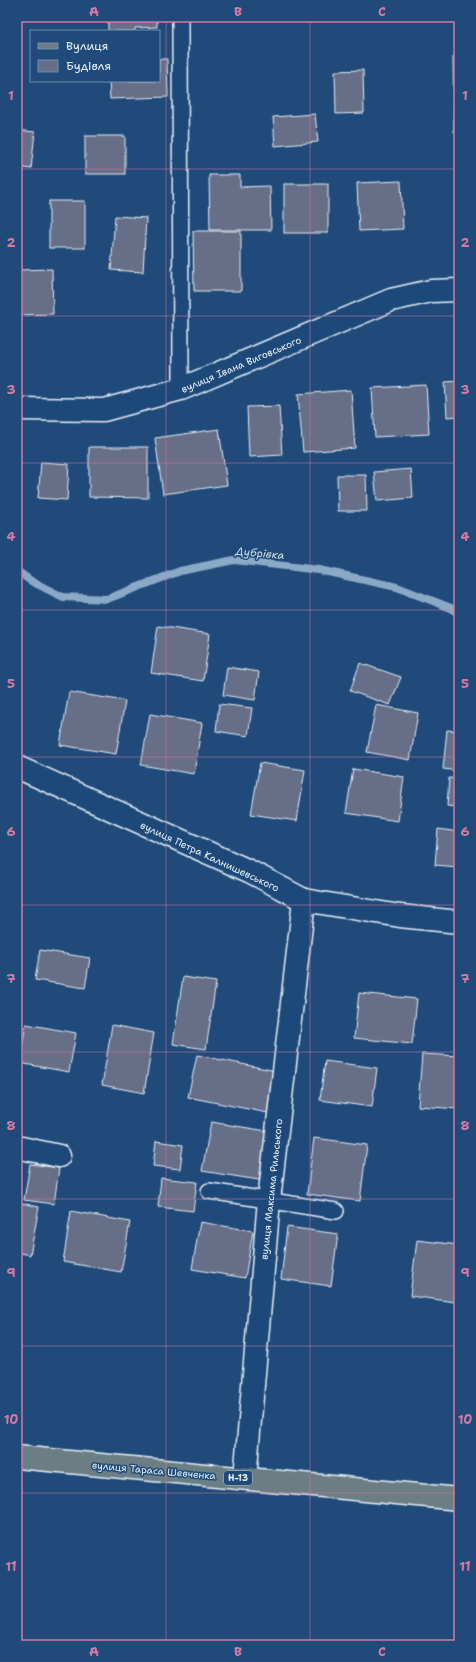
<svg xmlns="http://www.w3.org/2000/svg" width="476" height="1662" font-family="'Shantell Sans',sans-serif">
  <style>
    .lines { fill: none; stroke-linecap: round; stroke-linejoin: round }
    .stream { stroke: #8aa9c7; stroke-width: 8 }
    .building { fill: #666e88; stroke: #e8f1f8 }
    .service-casing { stroke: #e8f1f8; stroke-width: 18 }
    .minor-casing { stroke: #e8f1f8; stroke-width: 25 }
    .primary-casing { stroke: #e8f1f8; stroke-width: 25 }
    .service { stroke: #1f4a7a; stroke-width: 15 }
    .minor { stroke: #1f4a7a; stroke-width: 22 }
    .primary { stroke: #6b7e84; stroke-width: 22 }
    .grid { fill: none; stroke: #d37aa2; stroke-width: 1; stroke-opacity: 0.55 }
    .labels { text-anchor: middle; stroke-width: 3; stroke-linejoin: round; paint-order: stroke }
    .shield { fill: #1f4a7a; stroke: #acbfd2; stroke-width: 1 }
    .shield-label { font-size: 9px; font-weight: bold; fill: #e8f1f8 }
    .street-label { font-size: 10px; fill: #e8f1f8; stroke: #1f4a7a }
    .water-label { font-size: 11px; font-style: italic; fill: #d0dfec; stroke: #1f4a7a }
    .neatline { fill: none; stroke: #d37aa2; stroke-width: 1.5 }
    .grid-label { font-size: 13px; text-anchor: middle; font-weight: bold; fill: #d37aa2 }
  </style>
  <rect width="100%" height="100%" fill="#1f4a7a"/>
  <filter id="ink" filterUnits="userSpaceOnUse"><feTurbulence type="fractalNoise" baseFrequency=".025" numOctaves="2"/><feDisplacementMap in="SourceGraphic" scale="8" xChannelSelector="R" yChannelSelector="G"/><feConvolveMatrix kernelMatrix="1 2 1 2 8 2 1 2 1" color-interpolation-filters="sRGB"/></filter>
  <g filter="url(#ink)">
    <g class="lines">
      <polyline class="stream" points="17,571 31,581 63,597 107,599 180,571 234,560 319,570 397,587 451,608 459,614"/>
    </g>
    <g class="building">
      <polygon points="108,17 157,17 157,27 135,28 135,31 108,31"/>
      <polygon points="286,17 333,17 334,19 286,20"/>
      <polygon points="453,57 459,57 459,132 454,132"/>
      <polygon points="159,59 167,59 168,97 110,99 109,81 159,81"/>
      <polygon points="363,70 364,113 336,114 335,71"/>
      <polygon points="315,114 318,142 275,146 273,117"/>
      <polygon points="17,130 35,132 31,169 17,167"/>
      <rect x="85" y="136" width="40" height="38"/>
      <polygon points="209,175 240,175 240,187 270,186 271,230 210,230"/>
      <polygon points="401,181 403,229 359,231 357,183"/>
      <rect x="284" y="184" width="44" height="49"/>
      <rect x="49" y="201" width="36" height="47"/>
      <polygon points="115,216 146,218 143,272 111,270"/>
      <polygon points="193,231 241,231 241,291 194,291"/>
      <polygon points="52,269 53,314 17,315 17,270"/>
      <polygon points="459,381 459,416 447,417 445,382"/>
      <polygon points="426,385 429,434 375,437 372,388"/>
      <polygon points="351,390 355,448 303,452 298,394"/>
      <polygon points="279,406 282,455 249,457 247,407"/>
      <polygon points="219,429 227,485 163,494 155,438"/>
      <polygon points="89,447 148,447 148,498 89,497"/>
      <polygon points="41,462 69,464 67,500 38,498"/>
      <polygon points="411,469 413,498 377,501 374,472"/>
      <polygon points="337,475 366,475 367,511 338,511"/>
      <polygon points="158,626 210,634 203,681 151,673"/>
      <polygon points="360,663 401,677 390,705 350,691"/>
      <polygon points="227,667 259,672 255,700 223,695"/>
      <polygon points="69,692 125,701 116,754 60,745"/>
      <polygon points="219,704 252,708 248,736 216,731"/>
      <polygon points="376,705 418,713 410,760 367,752"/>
      <polygon points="150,714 202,723 194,774 141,765"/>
      <polygon points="447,730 459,731 459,771 443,769"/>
      <polygon points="260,763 305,770 297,821 251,814"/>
      <polygon points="353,769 404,777 398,821 346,813"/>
      <polygon points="449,778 459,779 459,807 447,806"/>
      <polygon points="438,829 459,832 459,867 435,865"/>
      <polygon points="17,835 20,836 17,847"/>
      <polygon points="40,950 90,958 85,988 35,980"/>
      <polygon points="183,977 216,982 206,1049 173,1044"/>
      <polygon points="359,993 417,999 412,1044 354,1038"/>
      <polygon points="26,1024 76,1033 69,1072 19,1063"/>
      <polygon points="112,1025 154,1033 144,1093 102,1085"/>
      <polygon points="422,1054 459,1056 459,1109 418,1106"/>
      <polygon points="197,1055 276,1071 268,1113 188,1097"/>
      <polygon points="325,1061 377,1068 372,1107 320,1100"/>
      <polygon points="211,1122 267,1131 259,1180 202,1171"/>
      <polygon points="314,1138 367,1145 360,1201 307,1194"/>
      <polygon points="156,1141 183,1145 180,1169 153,1166"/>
      <polygon points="30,1164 59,1168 54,1204 24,1200"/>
      <polygon points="161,1178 197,1182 193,1211 158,1207"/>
      <polygon points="17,1202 39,1207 30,1255 17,1252"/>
      <polygon points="71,1211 130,1222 121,1272 63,1262"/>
      <polygon points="200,1222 253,1231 245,1278 192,1269"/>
      <polygon points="287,1227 338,1234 331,1286 281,1279"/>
      <polygon points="417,1240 459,1245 459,1270 455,1302 410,1296"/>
    </g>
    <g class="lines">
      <g class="service-casing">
        <g id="service">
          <polyline points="180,17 181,389"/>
          <polyline points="209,1191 336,1211"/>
        </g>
      </g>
      <g class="minor-casing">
        <g id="minor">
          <polyline points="17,409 104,410 181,389 391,300 431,291 459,290"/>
          <polyline points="17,767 251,872 304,900 400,916 459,922"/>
          <polyline points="17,1147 59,1156"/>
          <polyline points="245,1478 269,1200 304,900"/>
        </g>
      </g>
      <g class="primary-casing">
        <polyline id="primary" points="17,1457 459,1499"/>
      </g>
      <use href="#service" class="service"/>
      <use href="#minor" class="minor"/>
      <use href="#primary" class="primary"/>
    </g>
  </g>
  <path class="grid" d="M166,17V1645M310,17V1645M17,169H459M17,316H459M17,463H459M17,610H459M17,757H459M17,905H459M17,1052H459M17,1199H459M17,1346H459M17,1493H459"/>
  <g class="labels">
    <rect class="shield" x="224" y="1471" width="28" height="14" rx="3"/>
    <g class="shield-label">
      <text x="238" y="1481">Н-13</text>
    </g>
    <g class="street-label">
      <text transform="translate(241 364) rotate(-23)" y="4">вулиця Івана Виговського</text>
      <text transform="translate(210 856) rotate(25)" y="4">вулиця Петра Калнишевського</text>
      <text transform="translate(271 1189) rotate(-84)" y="4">вулиця Максима Рильського</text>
      <text transform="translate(154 1470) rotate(5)" y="4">вулиця Тараса Шевченка</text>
    </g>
    <g class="water-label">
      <text transform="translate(260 553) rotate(5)" y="4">Дубрівка</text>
    </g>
  </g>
  <rect width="476" height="1662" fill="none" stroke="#1f4a7a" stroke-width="44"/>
  <rect x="30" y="30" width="130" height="52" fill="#1f4a7a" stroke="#6f8dac"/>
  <rect x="38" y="43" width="20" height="6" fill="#6b7e84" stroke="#6f8dac"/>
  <text x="66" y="50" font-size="12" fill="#e8f1f8">Вулиця</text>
  <rect x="38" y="60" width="20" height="12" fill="#666e88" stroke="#6f8dac"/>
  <text x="66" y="70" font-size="12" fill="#e8f1f8">Будівля</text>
  <rect x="22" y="22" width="432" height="1618" class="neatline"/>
  <g class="grid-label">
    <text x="94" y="16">A</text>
    <text x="238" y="16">B</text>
    <text x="382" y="16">C</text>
    <text x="11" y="100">1</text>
    <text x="465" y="100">1</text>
    <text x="11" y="247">2</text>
    <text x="465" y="247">2</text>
    <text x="11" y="394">3</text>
    <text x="465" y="394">3</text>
    <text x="11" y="541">4</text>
    <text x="465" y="541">4</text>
    <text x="11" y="688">5</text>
    <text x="465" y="688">5</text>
    <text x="11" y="836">6</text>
    <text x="465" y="836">6</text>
    <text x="11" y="983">7</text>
    <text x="465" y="983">7</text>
    <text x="11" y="1130">8</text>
    <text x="465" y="1130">8</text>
    <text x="11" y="1277">9</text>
    <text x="465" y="1277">9</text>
    <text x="11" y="1424">10</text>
    <text x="465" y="1424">10</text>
    <text x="11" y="1571">11</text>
    <text x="465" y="1571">11</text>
    <text x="94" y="1656">A</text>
    <text x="238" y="1656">B</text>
    <text x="382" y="1656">C</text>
  </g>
</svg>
